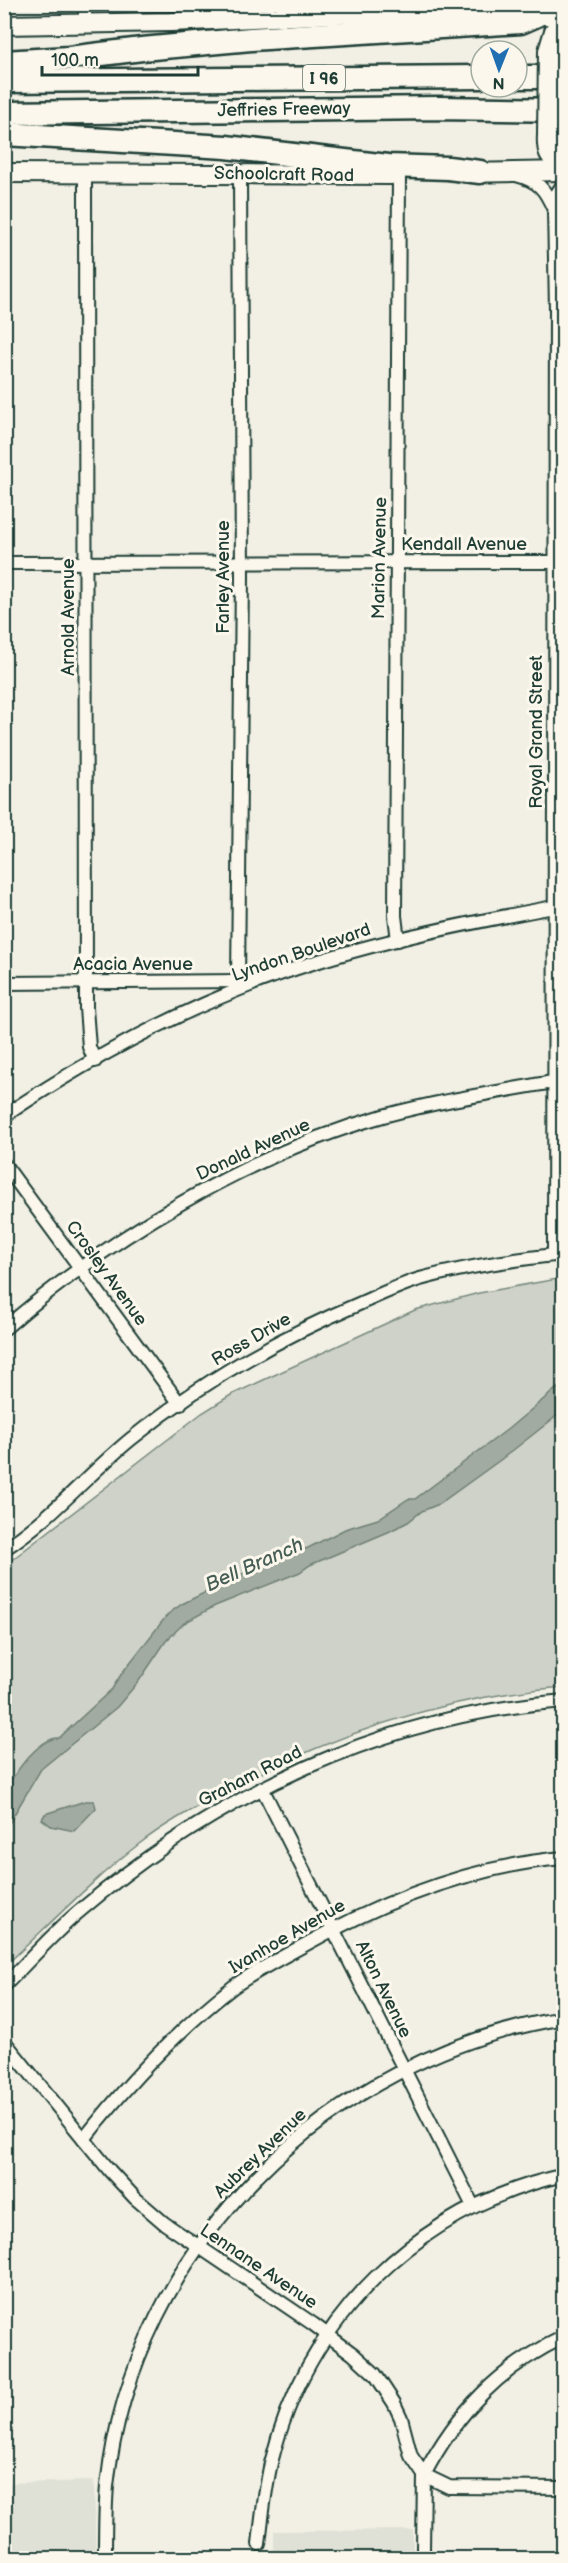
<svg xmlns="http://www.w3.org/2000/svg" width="568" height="2563" font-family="'Balsamiq Sans',sans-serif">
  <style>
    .built { fill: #e0e1d6 }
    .green { fill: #cfd2c8; stroke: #77887e; stroke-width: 1.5 }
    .water { fill: #a2aba1; stroke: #6e7f75; stroke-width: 1.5 }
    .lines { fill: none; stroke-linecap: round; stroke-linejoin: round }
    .street-casing { stroke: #1f3d34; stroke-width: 16 }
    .secondary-casing { stroke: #1f3d34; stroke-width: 22 }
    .highway-casing { stroke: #1f3d34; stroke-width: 27 }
    .street { stroke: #fbf7ec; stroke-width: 12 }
    .secondary { stroke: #fbf7ec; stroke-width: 18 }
    .highway { stroke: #fbf7ec; stroke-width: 22 }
    .secondary-bridge-casing { stroke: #1f3d34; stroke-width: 22; stroke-linecap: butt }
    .secondary-bridge { stroke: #fbf7ec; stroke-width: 18 }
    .labels { text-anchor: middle; stroke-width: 6; stroke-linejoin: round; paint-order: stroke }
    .shield { fill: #fbf7ec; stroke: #61756b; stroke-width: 1.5 }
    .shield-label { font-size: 16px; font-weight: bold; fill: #1f3d34 }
    .street-label { font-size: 18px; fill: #1f3d34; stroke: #fbf7ec }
    .water-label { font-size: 20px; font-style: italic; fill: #465e55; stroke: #fbf7ec }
  </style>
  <rect width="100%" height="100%" fill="#f2f0e5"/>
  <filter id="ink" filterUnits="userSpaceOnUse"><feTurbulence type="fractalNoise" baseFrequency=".0167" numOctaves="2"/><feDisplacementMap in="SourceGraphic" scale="12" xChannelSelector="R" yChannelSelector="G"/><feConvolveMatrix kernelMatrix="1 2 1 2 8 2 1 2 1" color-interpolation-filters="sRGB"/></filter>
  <g filter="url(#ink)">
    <g class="built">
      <polygon points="94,2481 96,2558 5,2558 5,2483"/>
      <polygon points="413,2530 413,2556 564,2553 563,2558 274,2558 274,2531"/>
    </g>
    <path class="green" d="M563,1278V1687C446,1696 332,1735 228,1790C197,1806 166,1823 139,1844C91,1881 49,1925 5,1966V1565L202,1413L231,1395L415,1310L479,1293Z"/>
    <g class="water">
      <path d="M563,1386V1411L503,1458L439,1504L422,1511L408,1522L388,1532L310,1565L300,1572L215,1606L184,1623L166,1641L139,1681L117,1707L41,1769L5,1830C4,1819 3,1807 4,1797C7,1780 39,1737 59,1738L112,1689L122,1673L168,1614L182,1604L268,1561L308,1548L345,1529L378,1519L408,1499H415L508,1429L556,1389Z"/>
      <polygon points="85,1801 94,1801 96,1808 74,1831 51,1826 42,1819 45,1814"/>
    </g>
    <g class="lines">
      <g class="street-casing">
        <g id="street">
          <polyline points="85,4 85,25"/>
          <polyline points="85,173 86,1008 89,1047 95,1061"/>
          <path d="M516,175C539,181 545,189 554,210"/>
          <polyline points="4,563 564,562"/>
          <polyline points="398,940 395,916 399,175"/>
          <polyline points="238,981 242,576 240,174"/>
          <polyline points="4,983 243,981"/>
          <path d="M4,1116C84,1062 173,1014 263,980C359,944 463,924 564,905"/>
          <polyline points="4,1164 180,1404"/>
          <polyline points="554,1255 556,309 554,210 556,195 564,183"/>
          <path d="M4,1329C109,1237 249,1154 383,1116C439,1101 496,1092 553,1082"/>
          <path d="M4,1549C52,1518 88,1474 131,1439C200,1383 280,1337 361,1303C381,1294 400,1285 420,1279C467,1266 516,1259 564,1254"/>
          <polyline points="262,1788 473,2206"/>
          <path d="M4,1986C30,1960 54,1932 82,1909C218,1794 385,1715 564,1701"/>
          <polyline points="4,2041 110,2171 135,2198 164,2223 313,2324 353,2354 375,2374 394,2403 401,2418 411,2456 424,2475 423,2550"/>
          <path d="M84,2139C128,2083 176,2031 233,1987C254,1972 277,1960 299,1948C380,1902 470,1866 564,1858"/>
          <path d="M564,2337C500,2367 456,2413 424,2475L449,2487L564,2488"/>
          <path d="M259,2544C262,2517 265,2489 271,2463C307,2317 418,2208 564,2175"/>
          <path d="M105,2558C105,2534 105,2510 107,2486C133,2247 330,2055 564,2018"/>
        </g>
      </g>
      <g class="secondary-casing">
        <g id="secondary">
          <polyline points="4,25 171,22 398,11 458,11 564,16"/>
          <polyline points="548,51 554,31 564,17"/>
          <path d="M547,135C546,150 548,160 564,165"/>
          <polyline points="4,173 391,175"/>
          <polyline points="466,173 564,171"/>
        </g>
      </g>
      <g class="highway-casing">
        <g id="highway">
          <polyline points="4,62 69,58 142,49 251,39 521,22 537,15"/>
          <polyline points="517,77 564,77"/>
          <polyline points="4,81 481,77"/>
          <polyline points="4,113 438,108 564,110"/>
          <polyline points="4,134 226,147 388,166 448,168 480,172"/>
        </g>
      </g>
      <use href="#street" class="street"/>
      <use href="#secondary" class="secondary"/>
      <use href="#highway" class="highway"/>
      <g class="secondary-bridge-casing">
        <polyline id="secondary-bridge" points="547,135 548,51"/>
      </g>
      <use href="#secondary-bridge" class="secondary-bridge"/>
    </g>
  </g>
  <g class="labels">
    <rect class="shield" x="303" y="65" width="42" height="26" rx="4.5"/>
    <g class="shield-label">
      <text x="324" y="84">I 96</text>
    </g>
    <g class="street-label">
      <text transform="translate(284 109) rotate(-1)" y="6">Jeffries Freeway</text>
      <text transform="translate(284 174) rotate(1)" y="6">Schoolcraft Road</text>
      <text x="464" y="550">Kendall Avenue</text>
      <text transform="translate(379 558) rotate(-89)" y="6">Marion Avenue</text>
      <text transform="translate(223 577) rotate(-90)" y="6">Farley Avenue</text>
      <text transform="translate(68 617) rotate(-90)" y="6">Arnold Avenue</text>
      <text transform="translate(536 732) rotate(-90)" y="6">Royal Grand Street</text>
      <text transform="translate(301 952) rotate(-19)" y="6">Lyndon Boulevard</text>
      <text x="133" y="970">Acacia Avenue</text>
      <text transform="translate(253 1149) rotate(-25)" y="6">Donald Avenue</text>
      <text transform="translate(107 1273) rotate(54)" y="6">Crosley Avenue</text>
      <text transform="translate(251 1339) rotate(-30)" y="6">Ross Drive</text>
      <text transform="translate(250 1776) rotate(-27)" y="6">Graham Road</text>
      <text transform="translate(287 1936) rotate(-30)" y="6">Ivanhoe Avenue</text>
      <text transform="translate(384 1989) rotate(64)" y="6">Alton Avenue</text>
      <text transform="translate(260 2153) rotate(-44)" y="6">Aubrey Avenue</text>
      <text transform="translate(259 2266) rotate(34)" y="6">Lennane Avenue</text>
    </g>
    <g class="water-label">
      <text transform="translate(254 1564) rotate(-24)" y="7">Bell Branch</text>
    </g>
  </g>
  <rect width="568" height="2563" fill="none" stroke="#fbf7ec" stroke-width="24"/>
  <rect x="12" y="12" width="544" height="2539" fill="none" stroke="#1f3d34" stroke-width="2" filter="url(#ink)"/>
  <g transform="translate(499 69) rotate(181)"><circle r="28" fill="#fbf7ec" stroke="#a3ada2" stroke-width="1.5"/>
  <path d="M0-4.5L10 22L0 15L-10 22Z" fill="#1f6fb2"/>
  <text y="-9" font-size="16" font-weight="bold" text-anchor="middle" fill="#1f3d34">N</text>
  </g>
  <path d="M42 66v9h156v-9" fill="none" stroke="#1f3d34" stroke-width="3"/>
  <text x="51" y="66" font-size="18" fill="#1f3d34" stroke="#fbf7ec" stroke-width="4.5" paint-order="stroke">100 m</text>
</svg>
